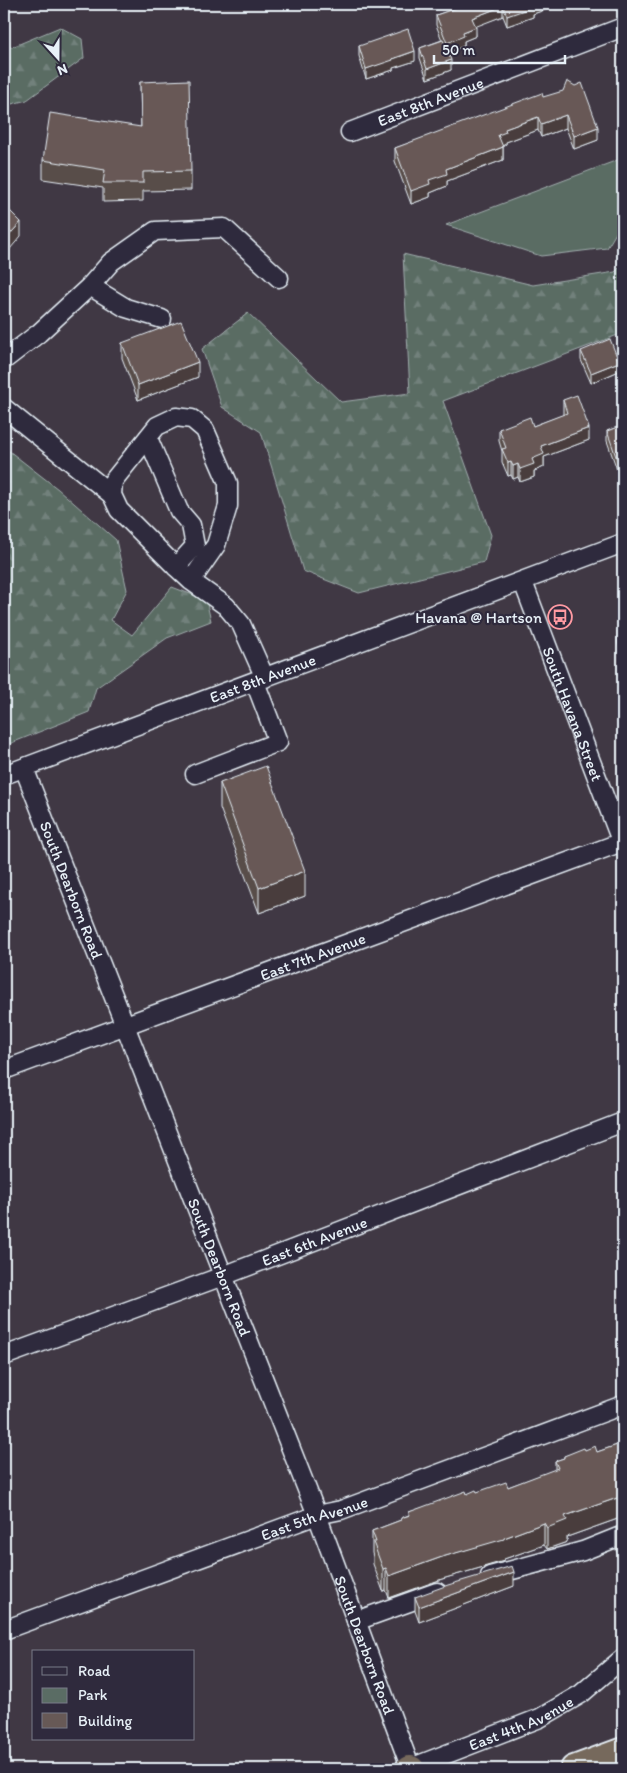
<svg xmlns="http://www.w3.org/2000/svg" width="627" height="1773" font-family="Itim,sans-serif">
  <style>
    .green { fill: #5a6c64; stroke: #a1aeae }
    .forest { fill: url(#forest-firs); stroke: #a1aeae }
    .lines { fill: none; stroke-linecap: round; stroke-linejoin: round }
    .minor-casing { stroke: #e8f1f8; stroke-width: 21 }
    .highway-casing { stroke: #e8f1f8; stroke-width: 30 }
    .minor { stroke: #2f2a3d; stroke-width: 18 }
    .highway { stroke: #76695c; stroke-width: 26 }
    .wall { fill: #594d4a; stroke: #e8f1f8 }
    .shaded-wall { fill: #483e3c; stroke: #e8f1f8 }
    .building { fill: #675956; stroke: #e8f1f8 }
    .labels { text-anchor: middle; stroke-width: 4.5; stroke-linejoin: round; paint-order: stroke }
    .street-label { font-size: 16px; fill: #e8f1f8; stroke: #2f2a3d }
    .poi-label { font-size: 16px; fill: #e8f1f8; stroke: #2f2a3d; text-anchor: end }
  </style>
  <defs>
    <pattern id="forest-firs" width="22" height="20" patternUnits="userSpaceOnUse" patternTransform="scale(1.25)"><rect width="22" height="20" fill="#5a6c64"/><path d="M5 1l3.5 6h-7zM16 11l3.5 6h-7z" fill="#72817b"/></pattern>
  </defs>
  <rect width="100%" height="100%" fill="#403844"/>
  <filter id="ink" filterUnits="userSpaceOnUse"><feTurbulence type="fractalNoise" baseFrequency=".02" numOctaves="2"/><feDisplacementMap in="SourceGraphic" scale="10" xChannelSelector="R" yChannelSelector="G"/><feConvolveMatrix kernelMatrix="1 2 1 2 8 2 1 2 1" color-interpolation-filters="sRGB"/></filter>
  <g filter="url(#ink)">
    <polygon class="green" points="623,158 623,221 607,248 541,256 446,225"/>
    <g class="forest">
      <polygon points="60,27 82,39 84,58 27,100 4,106 4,47 12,47"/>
      <polygon points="403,254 533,285 615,272 623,264 623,333 443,401 491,535 484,562 359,593 303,571 261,432 222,407 202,349 248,313 341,402 410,393"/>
      <polygon points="4,447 58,489 116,540 127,590 111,620 132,635 172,587 206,600 211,621 167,638 96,688 89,712 4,746"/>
    </g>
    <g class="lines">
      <g class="minor-casing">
        <g id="minor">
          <path id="s1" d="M350,132L623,27"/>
          <polyline points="90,286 126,308 162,319"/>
          <polyline points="4,360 39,333 90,286 111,262 155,231 224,228 279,278"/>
          <polyline points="4,408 112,495"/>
          <polyline points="148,438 179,511 191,525 195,546 176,567"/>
          <polyline points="191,581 216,545 228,506 228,483 205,430 192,419 176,417 157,426 113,481 112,495 119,510 176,567 191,581 226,606 241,624 265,678"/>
          <path id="s2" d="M523,582L623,846"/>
          <path id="s3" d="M24,768L317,1515L411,1769"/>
          <polyline points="195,774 278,742 255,682"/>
          <path id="s4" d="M4,775L623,543"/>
          <path id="s5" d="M4,1070L622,842"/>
          <path id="s6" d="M4,1356L223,1276L623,1122"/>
          <polyline points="490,1576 583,1551 623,1535"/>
          <polyline points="356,1621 437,1592"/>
          <path id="s7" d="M4,1630L317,1515L341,1510L623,1405"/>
          <path id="s8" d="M408,1769L540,1718L581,1694L623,1658"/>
        </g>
      </g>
      <g class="highway-casing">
        <g id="highway">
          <polyline points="409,1769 411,1769"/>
          <polyline points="574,1769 623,1751"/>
        </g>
      </g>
      <use href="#minor" class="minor"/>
      <use href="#highway" class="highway"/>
    </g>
    <g class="wall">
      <polygon points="468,4 561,4 533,14 533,17 507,26 503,16 475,26 476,36 464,41 464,46 447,52 451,70 427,79 420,58 420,48 442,40 436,25 436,15"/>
      <polygon points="359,46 415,61 393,68 393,70 366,79 359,56"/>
      <polygon points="140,82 191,171 191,190 143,191 143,201 103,202 103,188 43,179 43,160 141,127"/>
      <polygon points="543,97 598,140 574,149 566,128 541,137 538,130 506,142 506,144 503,146 503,160 447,181 447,186 430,193 430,197 411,204 395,161 395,148"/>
      <polygon points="122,343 198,377 138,400 122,358"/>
      <polygon points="581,351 619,371 591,383 581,360"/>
      <polygon points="563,400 589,440 544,457 544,467 534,471 534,477 520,482 518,477 513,479 511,475 508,476 502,462 502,451 499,441 499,429 533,426 563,415"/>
      <polygon points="623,425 620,478 607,441 607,431"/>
      <polygon points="623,628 623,657 618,644 618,630"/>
      <polygon points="220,783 305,896 259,913 220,808"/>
      <polygon points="623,1443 623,1517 567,1537 567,1542 547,1549 544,1545 504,1559 504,1561 442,1579 389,1598 386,1590 383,1591 373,1564 373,1557 372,1553 372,1531 401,1520 401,1518 409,1515 409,1512 467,1494 508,1487 555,1470 555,1461 564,1458 564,1456 585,1450 597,1452"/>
      <polygon points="623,1524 623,1563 616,1550 616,1528"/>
      <polygon points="514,1586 419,1622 415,1611 415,1597"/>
    </g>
    <g class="shaded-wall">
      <polygon points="535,4 561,4 533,14 533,17 507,26 507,16"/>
      <polygon points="503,6 503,16 472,28 472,18"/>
      <polygon points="476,27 476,36 464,41 464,46 447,53 447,43 463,32"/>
      <polygon points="415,51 415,61 393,68 393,70 366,79 366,69"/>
      <polygon points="451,60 451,70 427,79 427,69"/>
      <polygon points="566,115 566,128 541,137 541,124"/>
      <polygon points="538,117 538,130 506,142 506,144 498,148 498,135 505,129"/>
      <polygon points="598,127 598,140 574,149 574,136"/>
      <polygon points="503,147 503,160 447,181 447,186 430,193 430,197 411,204 411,191 446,169"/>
      <polygon points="21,222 21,236 4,256 4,241"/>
      <polygon points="198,362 198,377 138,400 138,385"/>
      <polygon points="619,362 619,371 591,383 591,373"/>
      <polygon points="589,428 589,440 544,457 544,467 534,471 534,477 520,482 520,469 532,459 541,446"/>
      <polygon points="511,462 511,475 508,476 508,463"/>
      <polygon points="518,464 518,477 513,479 513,466"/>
      <polygon points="623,467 623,477 620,478 620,468"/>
      <polygon points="305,871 305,896 259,913 259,888"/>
      <polygon points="623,1496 623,1517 567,1537 567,1542 547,1549 547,1528 565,1516"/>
      <polygon points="544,1523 544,1545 504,1559 504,1561 442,1579 389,1598 389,1576 442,1557 504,1538"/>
      <polygon points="386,1568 386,1590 383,1591 383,1569"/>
      <polygon points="514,1572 514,1586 419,1622 419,1607"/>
    </g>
    <g class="building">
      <polygon points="468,4 535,4 532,5 533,7 507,16 503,6 472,18 476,27 463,32 464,36 447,43 436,15"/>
      <polygon points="408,29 415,51 392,59 393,60 366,69 359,46"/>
      <polygon points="443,40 451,60 427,69 420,48"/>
      <polygon points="189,80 191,171 143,172 143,183 103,183 105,170 43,160 50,113 141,127 140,82"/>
      <polygon points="567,81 575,86 582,83 598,127 574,136 566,115 541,124 538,117 505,129 506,132 498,135 503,147 446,169 447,174 429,180 430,184 411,191 395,148 542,93 543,97 563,91"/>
      <polygon points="10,211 21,222 4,241 4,218"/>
      <polygon points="181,321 198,362 138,385 122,343"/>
      <polygon points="610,339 619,362 591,373 581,351"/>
      <polygon points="577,395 589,428 541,446 544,454 532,459 534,464 520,469 518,464 513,466 511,462 508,463 502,449 506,448 499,429 530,417 533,426 567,413 563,400"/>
      <polygon points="623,425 623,467 620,468 607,431"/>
      <polygon points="623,628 623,642 618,630"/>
      <polygon points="266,766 305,871 259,888 220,783"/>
      <polygon points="623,1443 623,1496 565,1516 567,1520 547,1528 544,1523 504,1538 504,1539 442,1557 389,1576 386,1568 383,1569 373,1542 376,1542 372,1531 401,1520 401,1518 410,1515 409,1512 466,1491 467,1494 476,1490 477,1492 506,1482 508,1487 558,1468 555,1461 564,1458 564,1456 584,1448 585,1450 595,1446 597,1452"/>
      <polygon points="623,1524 623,1541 616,1528"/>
      <polygon points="512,1566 514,1572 419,1607 415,1597 448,1585"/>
    </g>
  </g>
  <defs>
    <g id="bus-ring" transform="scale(1.25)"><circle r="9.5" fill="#2f2a3d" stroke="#ff9aa2" stroke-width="1.5"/><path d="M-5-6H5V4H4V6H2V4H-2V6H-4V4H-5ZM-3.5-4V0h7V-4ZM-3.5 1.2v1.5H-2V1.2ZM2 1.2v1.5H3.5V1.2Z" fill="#ff9aa2"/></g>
  </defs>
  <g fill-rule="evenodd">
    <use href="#bus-ring" x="560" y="617"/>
  </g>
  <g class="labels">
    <g class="street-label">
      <text dy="6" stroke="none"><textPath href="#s1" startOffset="86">East 8th Avenue</textPath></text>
      <text dy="6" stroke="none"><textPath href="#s4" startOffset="276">East 8th Avenue</textPath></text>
      <text dy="6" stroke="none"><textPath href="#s2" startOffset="141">South Havana Street</textPath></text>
      <text dy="6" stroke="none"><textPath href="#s3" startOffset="131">South Dearborn Road</textPath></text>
      <text dy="6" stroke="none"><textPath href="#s5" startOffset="329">East 7th Avenue</textPath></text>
      <text dy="6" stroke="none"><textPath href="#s6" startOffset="331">East 6th Avenue</textPath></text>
      <text dy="6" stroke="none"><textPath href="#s3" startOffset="536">South Dearborn Road</textPath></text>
      <text dy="6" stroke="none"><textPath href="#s7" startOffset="330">East 5th Avenue</textPath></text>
      <text dy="6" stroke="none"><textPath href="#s3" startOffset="941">South Dearborn Road</textPath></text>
      <text dy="6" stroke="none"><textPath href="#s8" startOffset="122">East 4th Avenue</textPath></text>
    </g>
    <g class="poi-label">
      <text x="542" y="623">Havana @ Hartson</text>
    </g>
  </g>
  <rect width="627" height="1773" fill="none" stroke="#2f2a3d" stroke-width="20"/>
  <rect x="10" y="10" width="607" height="1753" fill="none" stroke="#e8f1f8" stroke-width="2" filter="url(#ink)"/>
  <rect x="32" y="1650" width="162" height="90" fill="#2f2a3d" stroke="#797a88"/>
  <rect x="42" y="1667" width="25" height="8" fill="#2f2a3d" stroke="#797a88"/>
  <text x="78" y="1676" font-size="15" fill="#e8f1f8">Road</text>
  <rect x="42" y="1688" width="25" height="15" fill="#5a6c64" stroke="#797a88"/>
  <text x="78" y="1700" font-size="15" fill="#e8f1f8">Park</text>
  <rect x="42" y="1713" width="25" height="15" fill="#675956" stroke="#797a88"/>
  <text x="78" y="1726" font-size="15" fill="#e8f1f8">Building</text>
  <g transform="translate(58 58) rotate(159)" stroke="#2f2a3d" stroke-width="4" paint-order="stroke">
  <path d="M0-4L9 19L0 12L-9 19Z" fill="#e8f1f8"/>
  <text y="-8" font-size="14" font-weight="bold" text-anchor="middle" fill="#e8f1f8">N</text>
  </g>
  <path d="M434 55v8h131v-8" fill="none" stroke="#e8f1f8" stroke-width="2.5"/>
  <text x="442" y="55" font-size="15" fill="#e8f1f8" stroke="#2f2a3d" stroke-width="4" paint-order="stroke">50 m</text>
</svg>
